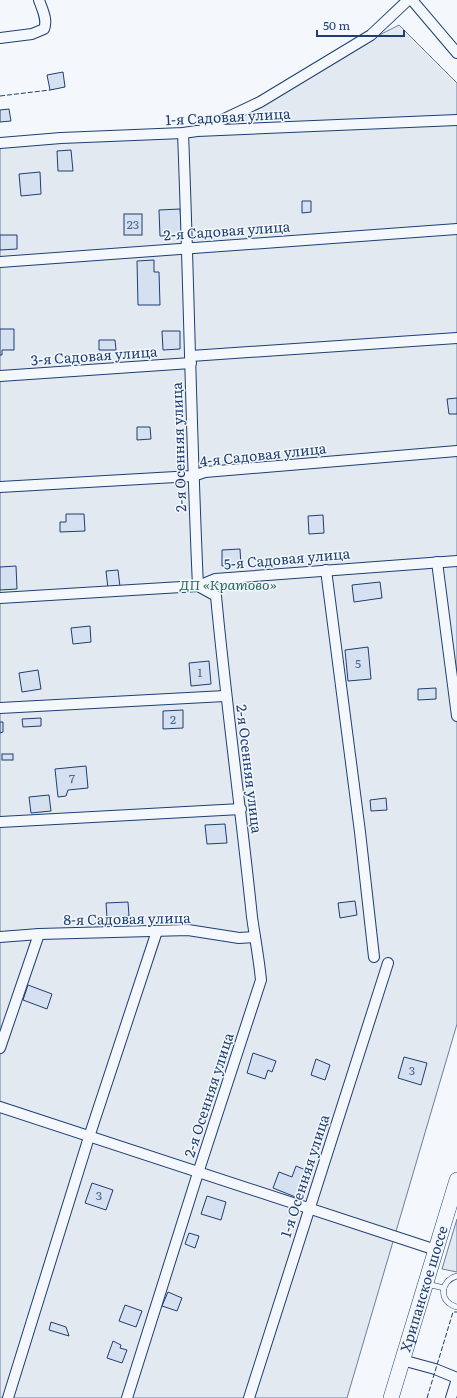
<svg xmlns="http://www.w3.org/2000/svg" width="457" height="1398" font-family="Literata,serif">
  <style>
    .green { fill: #e3e9f0; stroke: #687fa3 }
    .building { fill: #d5e0f0; stroke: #1d3f73 }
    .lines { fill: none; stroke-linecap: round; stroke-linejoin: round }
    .service-casing { stroke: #1d3f73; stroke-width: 6 }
    .minor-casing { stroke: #1d3f73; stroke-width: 12 }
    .secondary-casing { stroke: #1d3f73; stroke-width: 16 }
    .service { stroke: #f4f7fb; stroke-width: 5 }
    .minor { stroke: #f4f7fb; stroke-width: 10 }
    .secondary { stroke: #f4f7fb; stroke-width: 15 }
    .fence { stroke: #1d3f73; stroke-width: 1; stroke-dasharray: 5 2; stroke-linecap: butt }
    .labels { text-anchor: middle; stroke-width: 3; stroke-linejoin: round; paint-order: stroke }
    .number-label { font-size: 12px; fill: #4b6792 }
    .street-label { font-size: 14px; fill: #1d3f73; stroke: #f4f7fb }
    .park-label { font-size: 14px; font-style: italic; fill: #2c6c60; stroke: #f4f7fb }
  </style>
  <rect width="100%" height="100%" fill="#f4f7fb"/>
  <g class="green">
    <polygon points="399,25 457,83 457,1024 347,1398 0,1398 0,146 199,127"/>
    <polygon points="457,1219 457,1272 442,1269"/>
  </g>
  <g class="building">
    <polygon points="63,72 65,87 50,90 47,75"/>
    <polygon points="9,109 11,121 0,122 0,110"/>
    <polygon points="71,150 73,171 58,171 57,151"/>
    <polygon points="40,172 41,194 21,196 19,174"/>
    <polygon points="302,201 311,201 311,212 302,213"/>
    <polygon points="180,209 182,235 160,236 159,210"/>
    <rect x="124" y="214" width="18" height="21"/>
    <polygon points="0,235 17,235 17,249 0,250"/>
    <polygon points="154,260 154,272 159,272 160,305 138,305 137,261"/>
    <polygon points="0,329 14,329 14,350 2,350 2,355 0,355"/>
    <polygon points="162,331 180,331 180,349 163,350"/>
    <polygon points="99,340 115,340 116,350 99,350"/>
    <polygon points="457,398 457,414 449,414 447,399"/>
    <polygon points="137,427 150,427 151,439 137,440"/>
    <polygon points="66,514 84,514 85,531 60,532 60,522 66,522"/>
    <polygon points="323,515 324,533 309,534 308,516"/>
    <polygon points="240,549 241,566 222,566 222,550"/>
    <polygon points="16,566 17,589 0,590 0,567"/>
    <polygon points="118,570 120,587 108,589 106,571"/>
    <polygon points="380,582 382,598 354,602 352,585"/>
    <polygon points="90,626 91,642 73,644 71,628"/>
    <polygon points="368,647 371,679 348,681 345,650"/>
    <polygon points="209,661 211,684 191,686 189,663"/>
    <polygon points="38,670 41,689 22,692 19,673"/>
    <polygon points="436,688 436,699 418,700 418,689"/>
    <polygon points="183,710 183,728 163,729 163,711"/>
    <polygon points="41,718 41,726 23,727 22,719"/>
    <polygon points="0,722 3,722 3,732 0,733"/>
    <rect x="2" y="754" width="11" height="6"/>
    <polygon points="86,766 88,788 68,790 66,796 58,797 55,769"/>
    <polygon points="49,795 51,811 31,813 29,797"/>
    <polygon points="386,798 387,810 371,811 370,800"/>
    <polygon points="225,824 227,843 207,844 205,825"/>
    <polygon points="355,901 357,915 340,918 338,903"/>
    <polygon points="128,902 129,916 107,918 106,903"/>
    <polygon points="28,985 52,994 47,1009 23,1000"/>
    <polygon points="253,1053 276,1061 272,1072 268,1070 265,1079 247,1073"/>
    <polygon points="404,1057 427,1063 421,1085 398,1078"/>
    <polygon points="316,1059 330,1065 325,1080 311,1075"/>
    <polygon points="296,1166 308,1171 298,1198 273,1188 279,1172 292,1177"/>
    <polygon points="92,1183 113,1190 106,1210 85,1203"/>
    <polygon points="207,1196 226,1202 221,1220 201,1214"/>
    <polygon points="189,1233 199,1236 195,1248 185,1244"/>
    <polygon points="168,1292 182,1298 177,1311 162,1306"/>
    <polygon points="125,1305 142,1311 136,1327 119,1321"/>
    <polygon points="51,1322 66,1327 69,1336 49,1330"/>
    <polygon points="113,1341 121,1345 120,1348 127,1350 122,1363 107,1358"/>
  </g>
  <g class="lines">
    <g class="service-casing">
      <g id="service">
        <path d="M457,1276C439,1281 439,1303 457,1307"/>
        <polyline points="427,1284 444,1288"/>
      </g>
    </g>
    <g class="minor-casing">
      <g id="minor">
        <polyline points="412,0 457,53"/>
        <path d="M0,38L32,34L44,29C48,20 42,9 39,0"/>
        <polyline points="203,129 260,102 371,35 408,0"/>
        <polyline points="0,143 61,138 183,133 197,131 457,120"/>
        <polyline points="0,262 457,229"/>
        <polyline points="191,356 457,338"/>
        <polyline points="0,376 191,363"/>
        <polyline points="0,487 193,476 205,472 457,451"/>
        <polyline points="437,562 457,716"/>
        <polyline points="326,570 360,832 374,957"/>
        <polyline points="0,598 198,586 215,579 457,561"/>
        <polyline points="0,708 225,696"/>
        <polyline points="0,822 241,809"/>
        <polyline points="0,937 39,934 188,930 239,938 255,937"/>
        <polyline points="0,1048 39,934"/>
        <polyline points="0,1107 436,1250"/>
        <polyline points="402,1360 435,1369 457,1378"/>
        <polyline points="8,1398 89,1137 157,931"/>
        <path d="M127,1398L198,1173L261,980C259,959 255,938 252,917C241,810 226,703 216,596L198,586C191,435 189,284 183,133"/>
        <polyline points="249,1398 388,963"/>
        <polyline points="451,1398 457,1379"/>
      </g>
    </g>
    <g class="secondary-casing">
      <g id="secondary">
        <path id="s1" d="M391,1398L457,1180"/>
      </g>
    </g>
    <use href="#service" class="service"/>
    <use href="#minor" class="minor"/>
    <use href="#secondary" class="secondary"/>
    <g class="fence">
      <polyline points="0,96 50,90"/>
      <polyline points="427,1398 453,1312 457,1312"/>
    </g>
  </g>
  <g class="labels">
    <g class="number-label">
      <text x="133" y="229">23</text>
      <text x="358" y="668">5</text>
      <text x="200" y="677">1</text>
      <text x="173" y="724">2</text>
      <text x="72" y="783">7</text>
      <text x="412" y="1075">3</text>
      <text x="99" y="1200">3</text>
    </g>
    <g class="street-label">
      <text transform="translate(228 117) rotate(-3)" y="5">1-я Садовая улица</text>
      <text transform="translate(227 231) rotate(-4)" y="5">2-я Садовая улица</text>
      <text transform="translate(94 356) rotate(-4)" y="5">3-я Садовая улица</text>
      <text transform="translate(179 447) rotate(-92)" y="5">2-я Осенняя улица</text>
      <text transform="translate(263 455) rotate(-6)" y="5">4-я Садовая улица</text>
      <text transform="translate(287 559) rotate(-5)" y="5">5-я Садовая улица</text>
      <text transform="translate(249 769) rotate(83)" y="5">2-я Осенняя улица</text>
      <text transform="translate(127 919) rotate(-1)" y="5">8-я Садовая улица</text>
      <text transform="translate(209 1095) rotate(-72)" y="5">2-я Осенняя улица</text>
      <text transform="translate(305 1176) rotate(-72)" y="5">1-я Осенняя улица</text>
      <text dy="5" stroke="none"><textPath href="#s1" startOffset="114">Хрипанское шоссе</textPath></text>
    </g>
    <g class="park-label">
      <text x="228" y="590">ДП «Кратово»</text>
    </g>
  </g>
  <path d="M317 30v6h87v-6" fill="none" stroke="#1d3f73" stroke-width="2"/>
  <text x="323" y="30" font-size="12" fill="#1d3f73" stroke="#f4f7fb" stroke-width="3" paint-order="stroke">50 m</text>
</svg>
